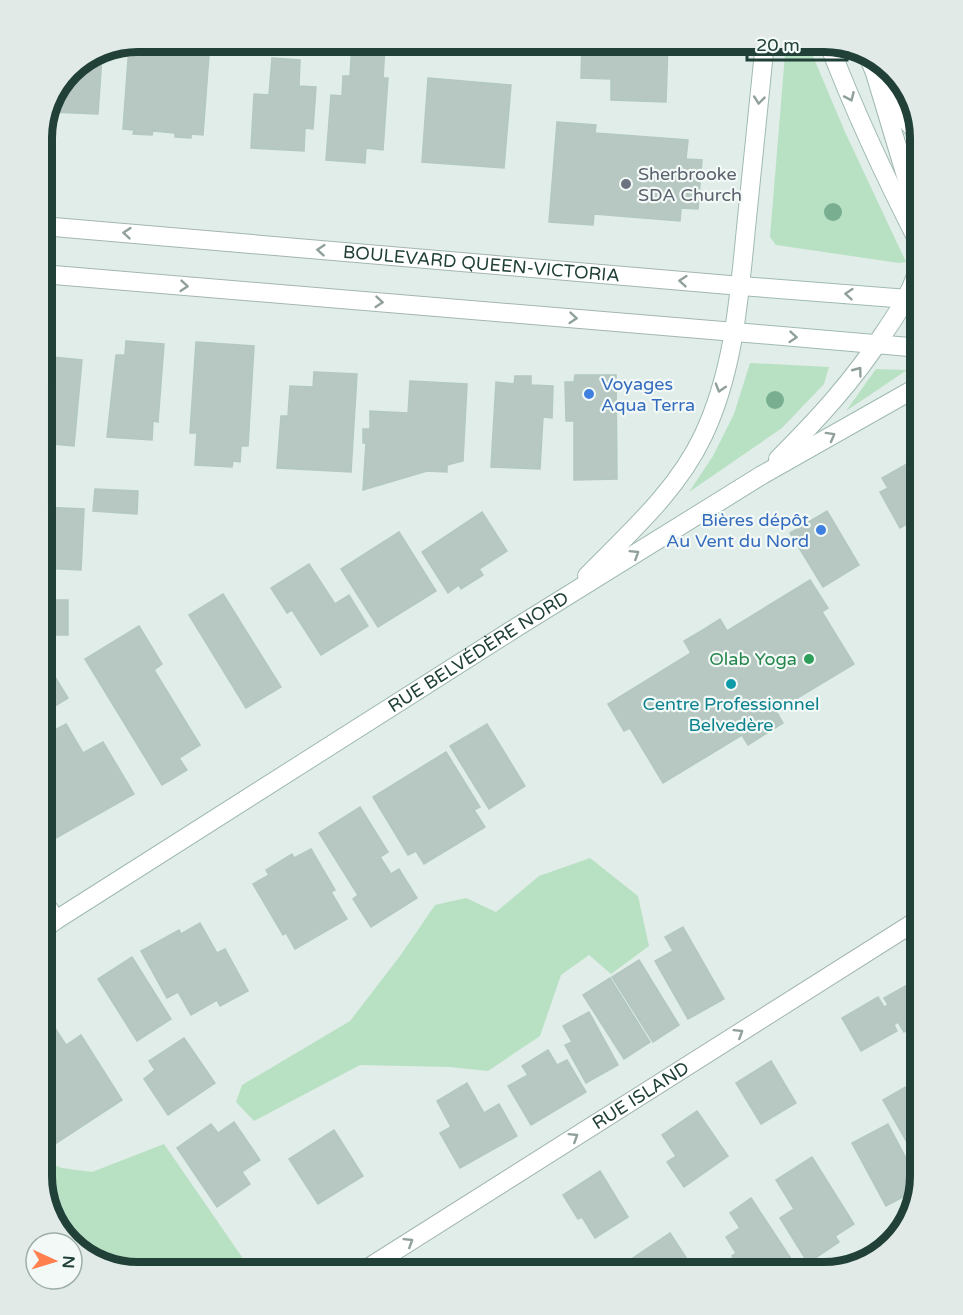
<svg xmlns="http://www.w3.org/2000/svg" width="963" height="1315" font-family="'Varela Round',sans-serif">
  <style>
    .green { fill: #b8e1c4 }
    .building { fill: #b6c8c1; stroke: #b3c8c0; stroke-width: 1.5 }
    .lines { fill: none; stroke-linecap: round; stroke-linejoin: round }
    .minor-casing { stroke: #a3b6b0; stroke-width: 20 }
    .tertiary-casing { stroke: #a3b6b0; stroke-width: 20 }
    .secondary-casing { stroke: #9fbab1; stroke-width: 20 }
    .minor { stroke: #fff; stroke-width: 18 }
    .tertiary { stroke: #fff; stroke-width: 18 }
    .secondary { stroke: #fff; stroke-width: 18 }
    .tree { fill: #7aae91 }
    .oneway { stroke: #90a09c }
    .worship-dot { fill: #6b7280; stroke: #f2f9f6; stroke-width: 2 }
    .shop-dot { fill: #3f7fe0; stroke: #f2f9f6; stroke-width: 2 }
    .leisure-dot { fill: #2e9e5b; stroke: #f2f9f6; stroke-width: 2 }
    .culture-dot { fill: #0f9aa8; stroke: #f2f9f6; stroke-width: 2 }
    .labels { text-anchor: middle; stroke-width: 4.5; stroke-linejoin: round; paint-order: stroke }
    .worship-label { font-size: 18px; fill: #5b616d; stroke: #f2f9f6; text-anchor: start }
    .street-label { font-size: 18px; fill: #204038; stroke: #f2f9f6 }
    .shop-label { font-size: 18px; fill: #366cbe; stroke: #f2f9f6; text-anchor: start }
    .leisure-label { font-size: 18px; fill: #27864d; stroke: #f2f9f6; text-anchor: end }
    .culture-label { font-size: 18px; fill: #0d838f; stroke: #f2f9f6 }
    .rim { fill: none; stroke: #204038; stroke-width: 8 }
  </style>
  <rect width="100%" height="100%" fill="#e1ede8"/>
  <g class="green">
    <polygon points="786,42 807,42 845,132 906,262 899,263 776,245 770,237"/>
    <polygon points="750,363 829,367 824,384 782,428 689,492 713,456 734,414"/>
    <polygon points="876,369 907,370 846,411"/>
    <polygon points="590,858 638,896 649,946 611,974 589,955 561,975 540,1036 488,1071 449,1067 360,1065 254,1121 236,1102 242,1085 350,1021 400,956 435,905 466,898 496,912 539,876"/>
    <polygon points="164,1144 253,1273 132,1273 90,1260 55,1225 42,1177 42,1161 62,1168 92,1172"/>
  </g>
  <g class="building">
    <polygon points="138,42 210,42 203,135 191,134 191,138 175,137 175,133 153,131 152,135 133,134 134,130 123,129 129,46"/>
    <polygon points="582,42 668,42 666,102 611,100 611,79 581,78"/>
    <polygon points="352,44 385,47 383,78 388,78 383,150 366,148 365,163 326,160 331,95 342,96 343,76 350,76"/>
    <polygon points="102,56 98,114 52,112 75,66"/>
    <polygon points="272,58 300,60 299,86 316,87 313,129 305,128 304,151 251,148 254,94 269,95"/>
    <polygon points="428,78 511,85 504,168 422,162"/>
    <polygon points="557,122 596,125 595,133 688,140 686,159 702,160 698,209 681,208 680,221 594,214 593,225 549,222"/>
    <polygon points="126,341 164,344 158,422 153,421 152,440 107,437 116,355 125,355"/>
    <polygon points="196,342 254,346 248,446 241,446 240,462 233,461 232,467 195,465 197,433 190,433"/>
    <polygon points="42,356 82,360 74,446 42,443"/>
    <polygon points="314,372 357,374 351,472 277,468 281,416 288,416 290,386 313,387"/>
    <polygon points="575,375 616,375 617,479 574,480 574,421 566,421 565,382 574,382"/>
    <polygon points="515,376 531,376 531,385 553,386 552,418 543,417 540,469 491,467 496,382 514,384"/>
    <polygon points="410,381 467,384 463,461 447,465 447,472 427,471 363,490 366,443 363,443 363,429 370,429 370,411 408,413"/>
    <polygon points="921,456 921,516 900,528 880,492 888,488 882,478"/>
    <polygon points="95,489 138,491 137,514 93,511"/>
    <polygon points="42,507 84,509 81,570 42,568"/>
    <polygon points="827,511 859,565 823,587 790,533"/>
    <polygon points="482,512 507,551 479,569 483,575 461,589 459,585 448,593 422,552"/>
    <polygon points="399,532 436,591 378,627 341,569"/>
    <polygon points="309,564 335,604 349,595 368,626 321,655 292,610 287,613 271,588"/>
    <polygon points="810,580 828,608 822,612 854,664 776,711 783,723 748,745 742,735 663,783 630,728 624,731 608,704 691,653 684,641 703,630 720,619 727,631"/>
    <polygon points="42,588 52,588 52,600 68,600 68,635 52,635 52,653 42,653"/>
    <polygon points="223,594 281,687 246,708 189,615"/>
    <polygon points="139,626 162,664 154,670 200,745 179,758 187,770 162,785 85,659"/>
    <polygon points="47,664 68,698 42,714 42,667"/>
    <polygon points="66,724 83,753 103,742 134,794 56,838 42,814 42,737"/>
    <polygon points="487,724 525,786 489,809 450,746"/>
    <polygon points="446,752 480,807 474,810 485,827 424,864 416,851 408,855 373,797"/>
    <polygon points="360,807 388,852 380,857 391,874 399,869 417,898 371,927 353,899 358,895 319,833"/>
    <polygon points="311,849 335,890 331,892 347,919 295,949 286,933 283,935 253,884 269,875 266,870 292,854 294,858"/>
    <polygon points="200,923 217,953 225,949 248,991 220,1006 217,1000 191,1015 178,992 167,998 141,951 179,930 181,934"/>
    <polygon points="683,927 724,999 688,1019 655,961 673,951 665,937"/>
    <polygon points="132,957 171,1019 137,1041 98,979"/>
    <polygon points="639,960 679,1025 653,1042 612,977"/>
    <polygon points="610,978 650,1042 624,1059 583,995"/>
    <polygon points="918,979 921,984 921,1023 904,1032 898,1022 894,1025 897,1031 861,1051 842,1018 878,997 884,1007 888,1005 884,998"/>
    <polygon points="589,1012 618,1065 586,1083 565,1045 572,1042 563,1026"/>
    <polygon points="53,1025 66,1045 81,1035 122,1100 55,1144 42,1124 42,1033"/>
    <polygon points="184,1038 215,1083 168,1115 144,1079 155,1070 149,1061"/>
    <polygon points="548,1050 557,1065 567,1060 586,1092 531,1125 508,1086 528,1075 522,1066"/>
    <polygon points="771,1061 796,1103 761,1124 736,1083"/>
    <polygon points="921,1078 921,1167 883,1100"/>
    <polygon points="467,1083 484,1113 499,1104 517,1136 460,1168 440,1133 451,1127 437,1101"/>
    <polygon points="697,1111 728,1156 684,1187 667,1162 676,1156 662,1135"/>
    <polygon points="234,1122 260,1160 242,1172 250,1184 217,1207 177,1148 211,1124 218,1133"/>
    <polygon points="888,1124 919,1183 918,1189 886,1206 852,1143"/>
    <polygon points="334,1130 363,1176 318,1204 289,1159"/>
    <polygon points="812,1157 854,1224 835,1236 839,1242 808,1263 780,1218 794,1209 776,1180"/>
    <polygon points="600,1171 628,1217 595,1238 582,1217 578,1219 563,1195"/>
    <polygon points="751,1198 799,1271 795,1273 731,1273 739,1268 732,1256 736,1253 726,1237 740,1228 730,1213"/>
    <polygon points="670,1233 696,1273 643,1273 633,1258"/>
  </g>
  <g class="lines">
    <g class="minor-casing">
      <g id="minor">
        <polyline points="42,899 56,920"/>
        <path id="s1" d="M360,1273L921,918"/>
      </g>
    </g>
    <g class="tertiary-casing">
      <g id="tertiary">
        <path id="s2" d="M42,226L741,286"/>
        <polyline points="42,274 735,332"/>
      </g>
    </g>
    <g class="secondary-casing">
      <g id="secondary">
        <path d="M828,42C855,113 887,181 921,247"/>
        <polyline points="867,53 875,73 918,216 920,232"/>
        <polyline points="886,90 906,120 921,137"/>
        <polyline points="741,286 921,300"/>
        <polyline points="735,332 921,348"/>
        <path d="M778,459C817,420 854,380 884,333C901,308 913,290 921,260"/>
        <path d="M587,576C629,533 677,491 703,436C734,371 739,298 746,228C752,166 759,104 765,42"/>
        <path id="s3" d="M42,931L56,920L517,627L762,475L921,385"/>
      </g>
    </g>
    <use href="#minor" class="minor"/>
    <use href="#tertiary" class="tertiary"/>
    <use href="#secondary" class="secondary"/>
  </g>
  <g class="tree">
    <circle cx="833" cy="212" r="9"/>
    <circle cx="775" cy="400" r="9"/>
  </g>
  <defs><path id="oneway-chevron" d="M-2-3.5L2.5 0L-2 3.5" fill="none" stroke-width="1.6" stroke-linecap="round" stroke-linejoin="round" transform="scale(1.5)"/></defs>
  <g class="oneway">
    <use href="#oneway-chevron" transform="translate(850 97) rotate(66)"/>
    <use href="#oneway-chevron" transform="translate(759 100) rotate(96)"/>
    <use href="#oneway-chevron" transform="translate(127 233) rotate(-175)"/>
    <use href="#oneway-chevron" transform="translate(321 250) rotate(-175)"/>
    <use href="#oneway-chevron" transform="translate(683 281) rotate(-175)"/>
    <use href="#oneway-chevron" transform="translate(184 286) rotate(5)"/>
    <use href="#oneway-chevron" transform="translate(849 294) rotate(-175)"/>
    <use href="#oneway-chevron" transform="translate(379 302) rotate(5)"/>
    <use href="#oneway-chevron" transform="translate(573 318) rotate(5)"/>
    <use href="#oneway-chevron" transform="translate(793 337) rotate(5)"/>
    <use href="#oneway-chevron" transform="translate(858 371) rotate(-53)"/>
    <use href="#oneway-chevron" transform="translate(720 388) rotate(107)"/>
    <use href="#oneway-chevron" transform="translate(831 436) rotate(-29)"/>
    <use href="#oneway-chevron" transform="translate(635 554) rotate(-32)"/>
    <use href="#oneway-chevron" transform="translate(739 1033) rotate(-32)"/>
    <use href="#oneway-chevron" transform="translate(574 1137) rotate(-32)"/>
    <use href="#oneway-chevron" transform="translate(409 1242) rotate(-32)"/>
  </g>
  <circle class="worship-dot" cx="626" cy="184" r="6"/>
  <g class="shop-dot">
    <circle cx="589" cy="394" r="6"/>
    <circle cx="821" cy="530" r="6"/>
  </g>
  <circle class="leisure-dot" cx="809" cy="659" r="6"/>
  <circle class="culture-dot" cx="731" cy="684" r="6"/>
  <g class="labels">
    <g class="worship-label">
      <text x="638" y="180">Sherbrooke<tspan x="638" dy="21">SDA Church</tspan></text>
    </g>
    <g class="street-label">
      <text dy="6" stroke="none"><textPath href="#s2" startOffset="441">BOULEVARD QUEEN-VICTORIA</textPath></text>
      <text dy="6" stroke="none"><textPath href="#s3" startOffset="518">RUE BELVÉDÈRE NORD</textPath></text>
      <text dy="6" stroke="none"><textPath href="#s1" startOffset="332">RUE ISLAND</textPath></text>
    </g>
    <g class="shop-label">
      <text x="601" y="390">Voyages<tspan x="601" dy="21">Aqua Terra</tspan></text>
      <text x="809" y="526" text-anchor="end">Bières dépôt<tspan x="809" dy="21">Au Vent du Nord</tspan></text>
    </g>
    <g class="leisure-label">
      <text x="797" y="665">Olab Yoga</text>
    </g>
    <g class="culture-label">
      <text x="731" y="710">Centre Professionnel<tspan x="731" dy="21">Belvedère</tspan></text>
    </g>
  </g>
  <path d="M0 0H963V1315H0ZM138 52H824A86 86 0 0 1 910 138V1176A86 86 0 0 1 824 1262H138A86 86 0 0 1 52 1176V138A86 86 0 0 1 138 52Z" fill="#e1eae7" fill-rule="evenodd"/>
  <path class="rim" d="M138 52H824A86 86 0 0 1 910 138V1176A86 86 0 0 1 824 1262H138A86 86 0 0 1 52 1176V138A86 86 0 0 1 138 52Z"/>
  <g transform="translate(54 1261) rotate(94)"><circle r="28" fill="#f2f9f6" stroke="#9eafaa" stroke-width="1.5"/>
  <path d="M0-4.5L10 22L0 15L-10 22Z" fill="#ff7f4e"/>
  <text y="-9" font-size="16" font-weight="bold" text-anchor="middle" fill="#204038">N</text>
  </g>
  <path d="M747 51v9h100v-9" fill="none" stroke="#204038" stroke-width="3"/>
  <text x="756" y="51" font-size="18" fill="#204038" stroke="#f2f9f6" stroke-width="4.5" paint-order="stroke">20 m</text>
</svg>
